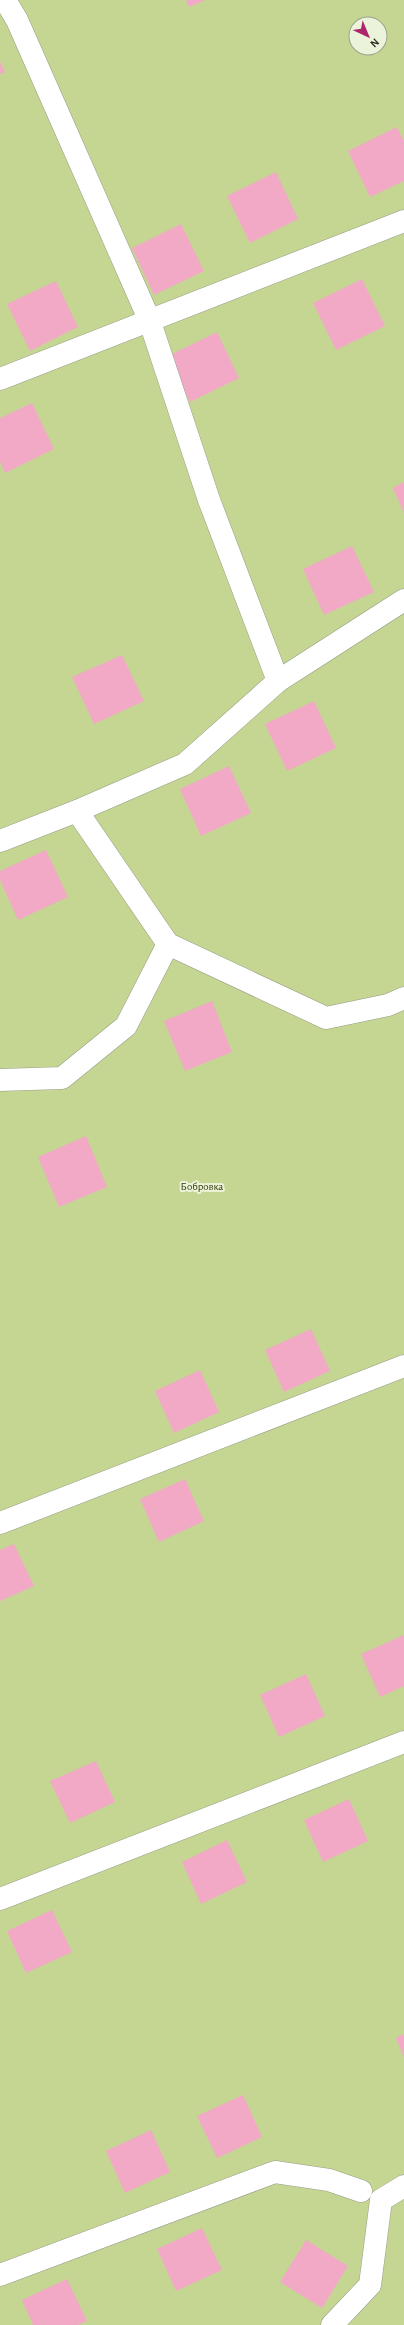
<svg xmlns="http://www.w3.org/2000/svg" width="404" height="2325" font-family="'Alegreya Sans',sans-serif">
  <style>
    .green { fill: #c4d692; fill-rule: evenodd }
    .building { fill: #f2a9c6 }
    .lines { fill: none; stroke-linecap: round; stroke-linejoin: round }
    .street-casing { stroke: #969d87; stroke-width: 23 }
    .street { stroke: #fff; stroke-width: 22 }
    .labels { text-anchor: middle; stroke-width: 4; stroke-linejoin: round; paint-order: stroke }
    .park-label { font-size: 11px; fill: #323c08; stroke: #ecf3db }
  </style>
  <rect width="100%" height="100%" fill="#ecf3db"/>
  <path class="green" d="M0,0H404V2325H0ZM356,24H380V48H356Z"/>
  <g class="building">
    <polygon points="186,0 205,0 189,7"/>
    <polygon points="0,62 5,72 0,74"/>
    <polygon points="397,127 404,141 404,181 370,197 348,151"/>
    <polygon points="276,172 298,219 250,243 227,196"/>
    <polygon points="181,224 204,271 154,295 132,248"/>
    <polygon points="362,279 385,326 336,350 313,303"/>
    <polygon points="56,281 78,327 30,351 7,304"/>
    <polygon points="217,332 239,378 190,402 168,356"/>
    <polygon points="32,403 54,449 5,473 0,462 0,418"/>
    <polygon points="404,482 404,513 393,488"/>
    <polygon points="352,546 374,592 324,615 303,569"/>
    <polygon points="122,655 144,701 94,724 72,677"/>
    <polygon points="314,701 336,748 287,771 265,724"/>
    <polygon points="229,766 251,813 201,836 180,789"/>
    <polygon points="46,850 68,897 18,920 0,880 0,871"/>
    <polygon points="212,1001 232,1052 185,1071 164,1021"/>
    <polygon points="86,1136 107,1187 59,1207 38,1157"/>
    <polygon points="311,1329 330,1371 284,1392 265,1350"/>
    <polygon points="200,1370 219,1412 174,1433 155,1391"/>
    <polygon points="185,1479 204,1521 159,1542 140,1499"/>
    <polygon points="14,1544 34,1586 0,1601 0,1550"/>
    <polygon points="404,1635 404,1686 380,1697 361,1654"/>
    <polygon points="306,1674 325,1716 279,1737 260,1695"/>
    <polygon points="96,1761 115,1802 70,1823 50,1781"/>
    <polygon points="349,1799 368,1841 323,1862 304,1820"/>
    <polygon points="227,1840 247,1882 201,1904 182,1862"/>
    <polygon points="52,1910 72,1952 26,1973 7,1931"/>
    <polygon points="404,2034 404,2057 396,2038"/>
    <polygon points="243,2095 262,2137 217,2158 197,2116"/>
    <polygon points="151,2130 170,2172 125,2193 106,2151"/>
    <polygon points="202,2228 222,2270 176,2291 157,2249"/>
    <polygon points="306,2240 348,2266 322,2308 280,2282"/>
    <polygon points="67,2279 87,2321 78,2325 33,2325 22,2300"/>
  </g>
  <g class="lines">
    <g class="street-casing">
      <g id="street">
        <polyline points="5,0 17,20 149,319 209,500 278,681"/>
        <polyline points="0,379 404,221"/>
        <polyline points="77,811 168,944 326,1018 388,1005 404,998"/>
        <polyline points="0,841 77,811 185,764 278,681 404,600"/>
        <polyline points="0,1080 62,1078 126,1026 168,944"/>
        <polyline points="0,1523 404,1366"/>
        <polyline points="0,1899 404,1742"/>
        <polyline points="0,2275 275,2172 329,2180 361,2191"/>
        <polyline points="332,2325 370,2285 381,2200 404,2186"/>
      </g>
    </g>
    <use href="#street" class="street"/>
  </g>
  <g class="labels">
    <g class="park-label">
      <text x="202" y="1190">Бобровка</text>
    </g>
  </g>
  <g transform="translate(368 36) rotate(136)"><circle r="19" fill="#ecf3db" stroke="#9ea391"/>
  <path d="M0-3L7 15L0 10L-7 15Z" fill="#ad266d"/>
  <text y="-6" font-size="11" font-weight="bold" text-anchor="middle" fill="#2a2c23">N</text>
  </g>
</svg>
